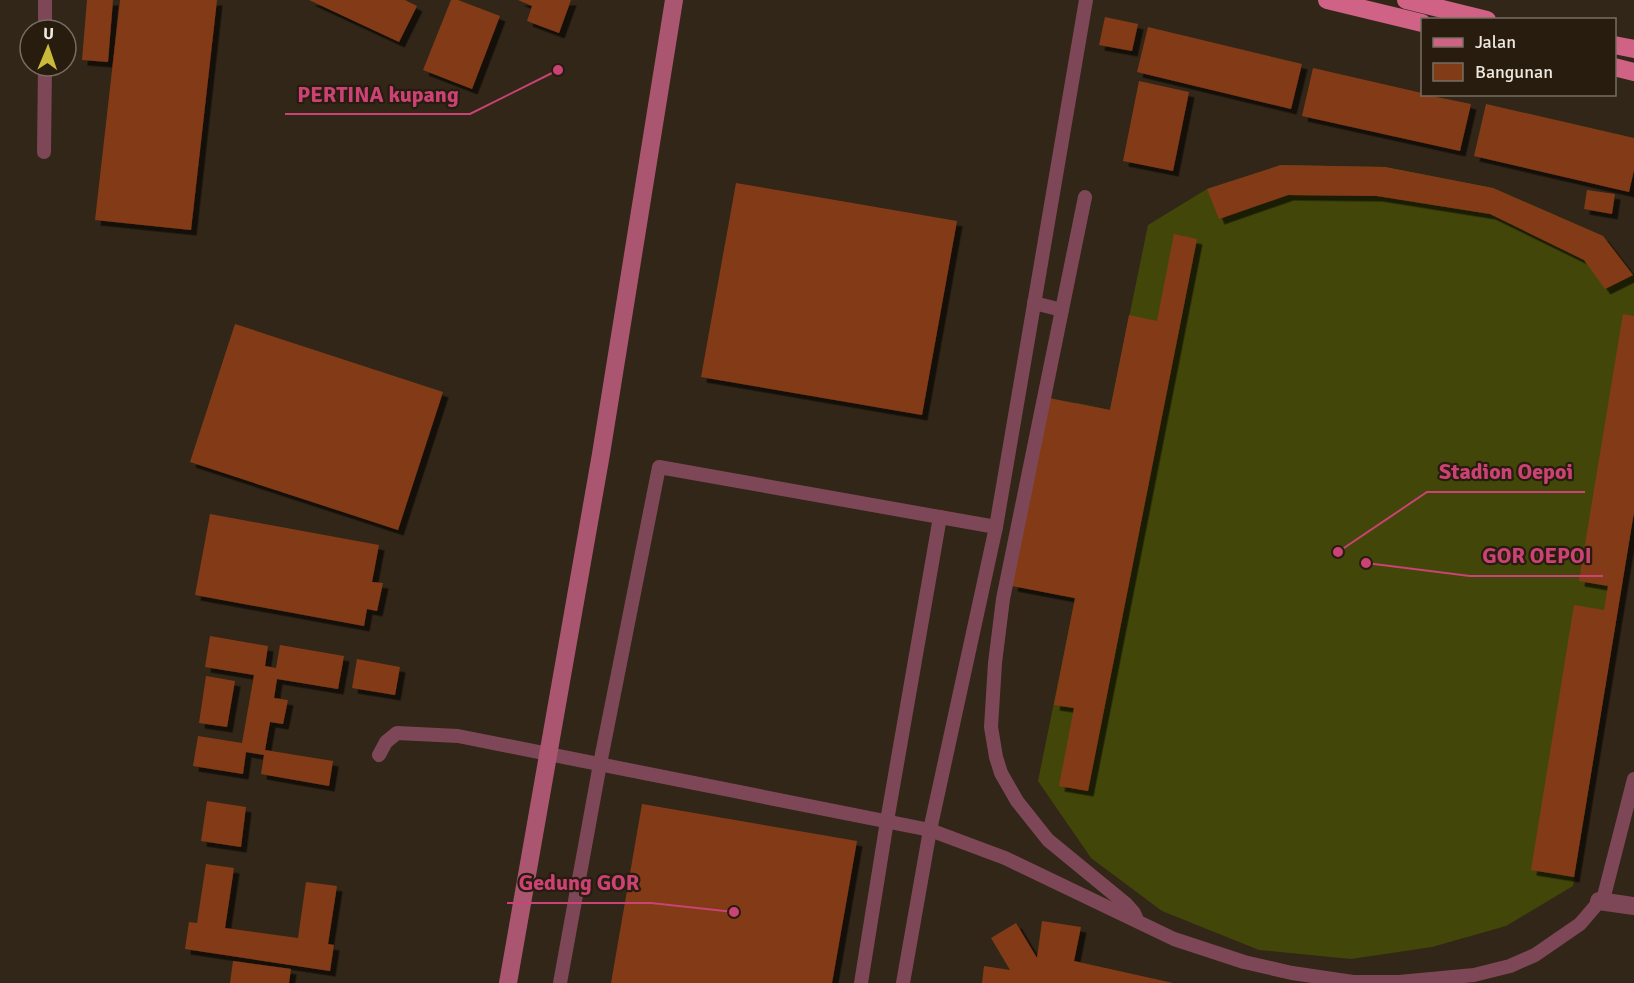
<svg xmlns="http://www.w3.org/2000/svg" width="1634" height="983" font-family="Signika,sans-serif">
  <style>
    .grass { fill: #424709 }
    .building { fill: #823b17; filter: url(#shadow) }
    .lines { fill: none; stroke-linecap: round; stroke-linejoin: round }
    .lane { stroke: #7d4757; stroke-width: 14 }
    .street { stroke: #7d4757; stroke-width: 18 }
    .secondary { stroke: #ab5671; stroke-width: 18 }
    .primary { stroke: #cf6285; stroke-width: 18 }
    .leader { fill: none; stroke: #cb4275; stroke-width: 2 }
    .callout-dot { fill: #cb4275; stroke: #271c0e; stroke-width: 2 }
    .callout-label { font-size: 22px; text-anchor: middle; font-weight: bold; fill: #cb4275; stroke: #271c0e; stroke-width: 4.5; stroke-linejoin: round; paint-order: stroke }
  </style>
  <defs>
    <filter id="shadow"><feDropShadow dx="5.5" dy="5.5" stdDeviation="0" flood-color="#0009"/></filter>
  </defs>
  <rect width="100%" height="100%" fill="#312617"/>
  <polygon class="grass" points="1281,165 1385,167 1493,188 1603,236 1634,276 1634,512 1573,886 1506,926 1432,947 1351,959 1259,950 1162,911 1091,858 1038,781 1075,599 1042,592 1077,403 1110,410 1148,225 1207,189"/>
  <g class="building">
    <polygon points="87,0 113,0 108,62 82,60"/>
    <polygon points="120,0 217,0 191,230 95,220"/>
    <polygon points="309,0 405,0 417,6 399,42"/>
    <polygon points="451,0 458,0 500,16 472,89 423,70"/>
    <polygon points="518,0 571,0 559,33 527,21 532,6"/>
    <polygon points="1105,17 1138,24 1132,51 1099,45"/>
    <polygon points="1148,27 1302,64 1291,109 1137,72"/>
    <polygon points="1313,68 1422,93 1422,94 1471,104 1460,151 1302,116"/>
    <polygon points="1139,81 1189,92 1173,171 1123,161"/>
    <polygon points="1486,104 1634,138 1634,170 1629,192 1474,156"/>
    <polygon points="1281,165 1385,167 1493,188 1603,236 1633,275 1605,289 1584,260 1490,214 1377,196 1288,195 1219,219 1207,189"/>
    <polygon points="736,183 957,221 922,415 701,377"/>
    <polygon points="1587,190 1615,194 1612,214 1584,209"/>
    <polygon points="1174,234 1197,239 1088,791 1059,786 1074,708 1054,705 1075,598 1012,586 1049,398 1110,410 1129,315 1157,321"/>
    <polygon points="1623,314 1634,316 1634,512 1574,877 1531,870 1574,605 1604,610 1608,586 1579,581"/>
    <polygon points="235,324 443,392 398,530 190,462"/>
    <polygon points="210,514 379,545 372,582 383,583 377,611 367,609 364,626 195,595"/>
    <polygon points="210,636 268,646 265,666 276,668 280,645 344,656 338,689 277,679 274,698 288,700 283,724 270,722 265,750 333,761 329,786 261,774 264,755 246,752 243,774 193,766 198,736 242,743 254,675 205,667"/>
    <polygon points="357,659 400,667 395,695 352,688"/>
    <polygon points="206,676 235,681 227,727 199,723"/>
    <polygon points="207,801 246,807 241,847 201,841"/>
    <polygon points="642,804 857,841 832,983 611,983"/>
    <polygon points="206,864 234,868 225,928 298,938 306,882 337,886 328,944 334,945 330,971 185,949 189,922 197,923"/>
    <polygon points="1042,921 1081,927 1074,961 1173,983 982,983 984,966 1010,970 991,938 1016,923 1037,958"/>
    <polygon points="233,961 291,969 289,983 230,983"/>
  </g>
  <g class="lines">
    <g class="lane">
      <polyline points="45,30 45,0"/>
      <polyline points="44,152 45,66"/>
      <polyline points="1085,197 1003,599 995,663 991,727 996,757 1001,773 1017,801 1048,840 1126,904 1134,913 1137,920"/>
      <polyline points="1034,303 1062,310"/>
      <polyline points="996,527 1086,0"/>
      <polyline points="379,755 386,742 397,733 458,736 930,830 903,983"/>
      <polyline points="560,983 600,764 659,467 996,527 930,830 1005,858 1174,939 1244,962 1292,973 1353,982 1399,982 1474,975 1510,966 1535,955 1580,924 1604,896 1634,779"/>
      <polyline points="861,983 887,821 940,517"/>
    </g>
    <polyline class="street" points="1599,901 1634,906"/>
    <polyline class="secondary" points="508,983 601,454 674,0"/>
    <g class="primary">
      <polyline points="1327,0 1422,23"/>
      <polyline points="1406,0 1487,20"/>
      <polyline points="1614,45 1634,49"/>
      <polyline points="1614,67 1634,72"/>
    </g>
  </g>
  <path class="leader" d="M558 70L470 114H285M1338 552L1427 492H1585M1366 563L1470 576H1603M734 912L651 903H507"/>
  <g class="callout-dot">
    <circle cx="558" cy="70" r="6"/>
    <circle cx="1338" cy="552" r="6"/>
    <circle cx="1366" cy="563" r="6"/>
    <circle cx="734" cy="912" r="6"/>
  </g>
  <g class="callout-label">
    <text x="378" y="102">PERTINA kupang</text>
    <text x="1506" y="479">Stadion Oepoi</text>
    <text x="1537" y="563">GOR OEPOI</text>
    <text x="579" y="890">Gedung GOR</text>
  </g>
  <rect x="1421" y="18" width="195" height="78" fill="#271c0e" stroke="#776e62" stroke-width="1.5"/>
  <rect x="1433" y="38" width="30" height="9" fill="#cf6285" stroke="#776e62" stroke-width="1.5"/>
  <text x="1475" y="48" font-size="18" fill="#efe8df">Jalan</text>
  <rect x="1433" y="63" width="30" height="18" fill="#823b17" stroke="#776e62" stroke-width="1.5"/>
  <text x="1475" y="78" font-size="18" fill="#efe8df">Bangunan</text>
  <g transform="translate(48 48) rotate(2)"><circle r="28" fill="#271c0e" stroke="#776e62" stroke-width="1.5"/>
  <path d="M0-4.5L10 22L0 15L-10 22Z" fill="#caba3a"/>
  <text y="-9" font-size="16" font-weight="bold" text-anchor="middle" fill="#efe8df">U</text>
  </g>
</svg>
